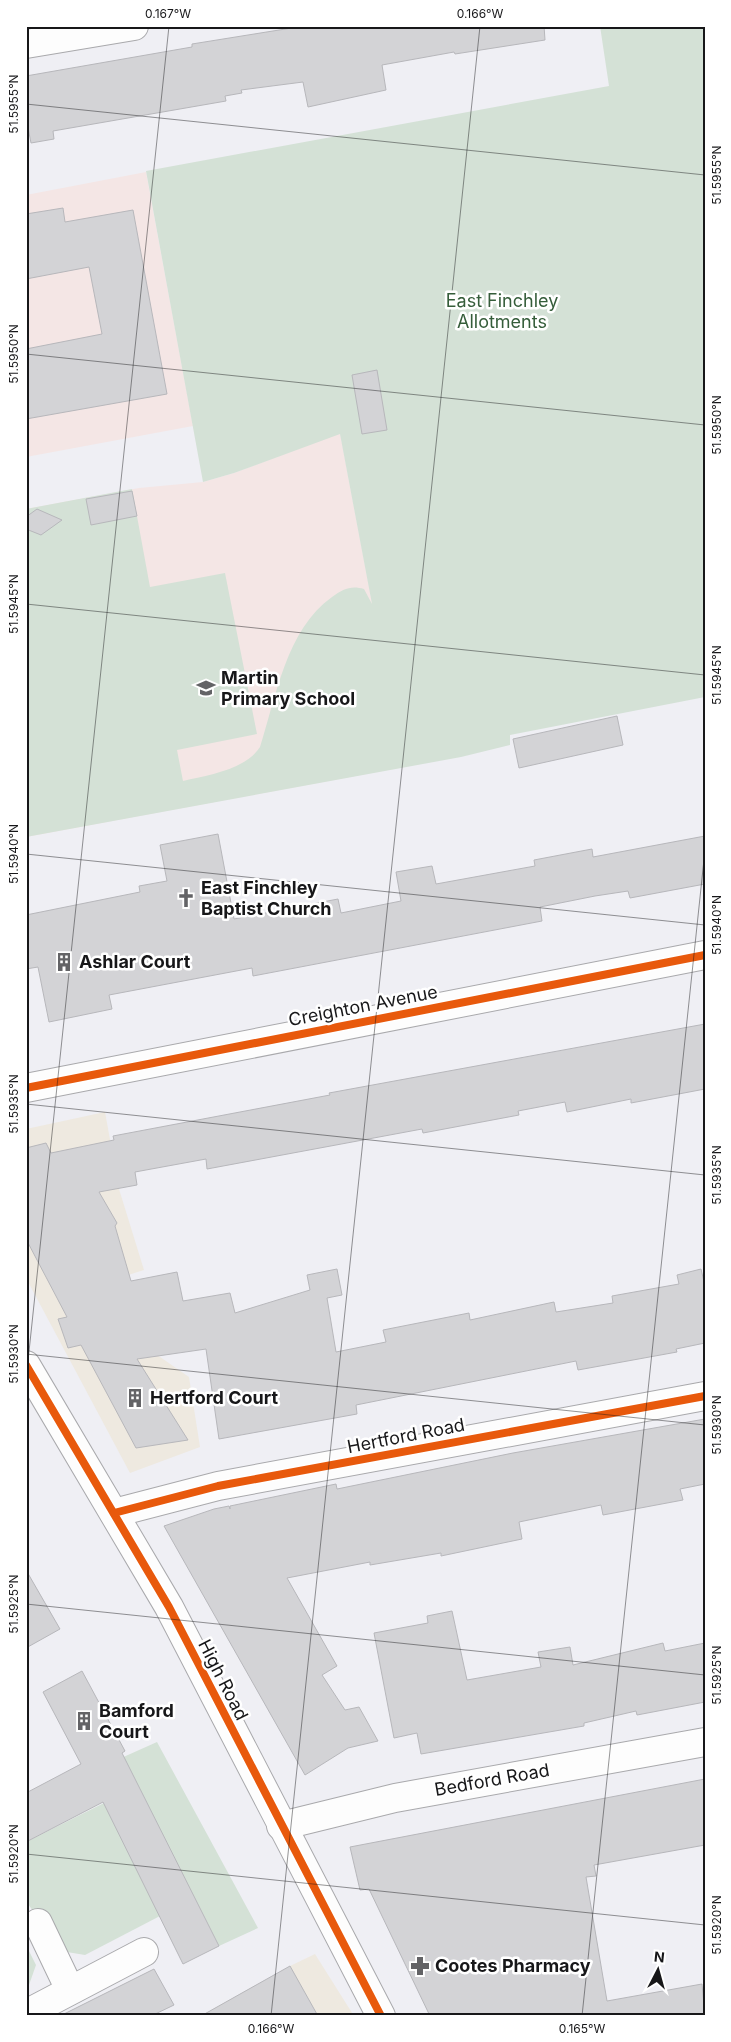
<svg xmlns="http://www.w3.org/2000/svg" width="731" height="2042" font-family="Inter,sans-serif">
  <style>
    .commercial { fill: #eee9e0 }
    .education { fill: #f4e6e5 }
    .green { fill: #d4e1d6 }
    .building { fill: #d3d3d6; stroke: #b7b7bb }
    .lines { fill: none; stroke-linecap: round; stroke-linejoin: round }
    .street-casing { stroke: #a9a9ac; stroke-width: 30 }
    .secondary-casing { stroke: #a9a9ac; stroke-width: 30 }
    .primary-casing { stroke: #a9a9ac; stroke-width: 30 }
    .street { stroke: #fdfdfd; stroke-width: 28 }
    .secondary { stroke: #fdfdfd; stroke-width: 28 }
    .primary { stroke: #fdfdfd; stroke-width: 28 }
    .cycleway-casing { stroke: #fff; stroke-width: 11 }
    .cycleway { stroke: #e8590c; stroke-width: 8 }
    .ticks { fill: none; stroke: #171719; stroke-width: 1; stroke-opacity: 0.45 }
    .labels { text-anchor: middle; stroke-width: 5; stroke-linejoin: round; paint-order: stroke }
    .park-label { font-size: 18px; fill: #355d3a; stroke: #fff }
    .poi-label { font-size: 18px; font-weight: bold; fill: #171719; stroke: #fff; text-anchor: start }
    .street-label { font-size: 18px; fill: #171719; stroke: #fff }
    .neatline { fill: none; stroke: #171719; stroke-width: 2 }
    .ticks-label { font-size: 12px; text-anchor: middle; fill: #171719 }
  </style>
  <rect width="100%" height="100%" fill="#efeff4"/>
  <g class="commercial">
    <polygon points="105,1112 119,1189 144,1270 106,1282 150,1350 189,1377 200,1447 130,1473 26,1278 26,1129"/>
    <polygon points="315,1954 354,2016 201,2016 290,1966"/>
  </g>
  <g class="education">
    <polygon points="146,172 193,426 26,457 26,195"/>
    <polygon points="340,433 373,608 398,768 26,837 26,509 139,488 203,482 234,473"/>
  </g>
  <g class="green">
    <path d="M600,26H705V697L510,735V745L461,757L26,837V509L132,489L150,587L225,573L257,734L177,750L183,781C208,775 245,770 260,747C276,697 286,630 332,597C343,589 351,585 364,589L372,604L340,434L234,473L203,482L146,171L609,86Z"/>
    <polygon points="157,1742 258,1928 219,1946 138,1785 110,1763"/>
    <polygon points="104,1803 160,1916 85,1955 61,1951 26,1901 26,1842"/>
    <polygon points="26,1945 36,1965 29,1985 26,1986"/>
  </g>
  <g class="building">
    <polygon points="304,26 544,26 545,40 455,54 454,52 382,65 386,90 308,107 303,82 241,90 242,93 225,96 226,101 53,131 54,139 31,143 26,117 26,76 192,47 192,44"/>
    <polygon points="63,208 65,222 133,210 167,394 26,419 26,349 102,334 89,267 26,279 26,214"/>
    <polygon points="377,370 387,430 362,434 352,375"/>
    <polygon points="132,491 137,516 91,525 86,499"/>
    <polygon points="37,509 62,520 41,535 26,529 26,517"/>
    <polygon points="617,716 623,745 519,768 513,739"/>
    <polygon points="218,834 234,919 338,899 341,913 401,901 396,872 432,866 436,884 535,866 534,860 592,849 593,857 705,836 705,884 630,898 628,891 595,896 540,907 542,921 253,976 252,968 109,995 112,1009 49,1022 38,967 26,969 26,915 140,892 139,886 167,881 160,845"/>
    <polygon points="705,1024 705,1089 631,1103 631,1099 567,1112 565,1102 518,1111 519,1115 423,1133 422,1129 207,1169 206,1159 135,1172 137,1185 99,1192 117,1223 115,1226 131,1281 177,1272 183,1301 230,1293 235,1313 310,1290 307,1275 337,1269 342,1295 327,1298 336,1352 386,1342 383,1330 469,1313 470,1320 554,1302 556,1312 613,1303 612,1296 679,1284 677,1275 701,1269 705,1286 705,1343 676,1349 677,1352 578,1370 576,1361 356,1405 357,1414 219,1439 206,1349 137,1359 188,1440 136,1448 81,1345 68,1348 58,1319 67,1317 26,1239 26,1148 46,1143 51,1153 114,1140 113,1136 330,1095 329,1093"/>
    <polygon points="705,1419 705,1484 680,1489 683,1500 603,1515 601,1505 519,1522 522,1539 441,1556 441,1553 370,1565 370,1562 287,1578 337,1666 322,1675 345,1710 359,1707 378,1741 348,1748 305,1775 164,1526 214,1509 229,1506 230,1509 230,1506 336,1484 337,1489 513,1453"/>
    <polygon points="26,1570 60,1629 26,1648"/>
    <polygon points="452,1611 467,1680 541,1667 538,1652 570,1647 573,1665 663,1643 665,1651 705,1643 705,1702 637,1715 636,1711 584,1723 584,1726 421,1754 417,1733 394,1738 374,1633 428,1623 427,1616"/>
    <polygon points="82,1671 125,1751 122,1753 219,1946 183,1964 103,1802 26,1842 26,1793 81,1764 43,1692"/>
    <polygon points="705,1779 705,1845 594,1865 596,1876 586,1877 607,2001 702,1984 705,2016 430,2016 369,1889 360,1890 350,1847"/>
    <polygon points="290,1966 318,2016 201,2016"/>
    <polygon points="154,1969 174,2005 151,2016 60,2016"/>
  </g>
  <g class="lines">
    <g class="street-casing">
      <g id="street">
        <polyline points="26,44 134,26"/>
        <polyline points="114,1513 218,1486 705,1396"/>
        <polyline points="281,1826 395,1798 705,1742"/>
        <polyline points="38,1923 70,1990"/>
        <polyline points="26,2014 144,1952"/>
      </g>
    </g>
    <g class="secondary-casing">
      <polyline id="secondary" points="26,1088 705,955"/>
    </g>
    <g class="primary-casing">
      <polyline id="primary" points="26,1365 169,1607 381,2016"/>
    </g>
    <use href="#street" class="street"/>
    <use href="#secondary" class="secondary"/>
    <use href="#primary" class="primary"/>
    <g class="cycleway-casing">
      <g id="cycleway">
        <polyline points="26,1088 705,955"/>
        <polyline points="26,1365 169,1607 381,2016"/>
        <polyline points="114,1513 218,1486 705,1396"/>
      </g>
    </g>
    <use href="#cycleway" class="cycleway"/>
  </g>
  <path class="ticks" d="M26,104L705,175M26,354L705,425M26,604L705,675M26,854L705,925M26,1104L705,1175M26,1354L705,1425M26,1380L169,26M26,1604L705,1675M26,1854L705,1925M271,2016L480,26M582,2016L705,850"/>
  <defs>
    <g id="school-bare" transform="scale(1.5)"><path d="M0-5L7-2L0 1L-7-2ZM-4 1L0 2.5L4 1V4Q0 6-4 4Z" fill="#636366" stroke="#fff" stroke-width="2.5" paint-order="stroke"/></g>
    <g id="church-bare" transform="scale(1.5)"><path d="M-1.2-6h2.4v3.5h3.3v2.4h-3.3V6h-2.4V-.1h-3.3v-2.4h3.3Z" fill="#636366" stroke="#fff" stroke-width="2.5" paint-order="stroke"/></g>
    <g id="building-bare" transform="scale(1.5)"><path d="M-4-6H4V6H1V3H-1V6H-4ZM-2.5-4.3h1.7v1.8h-1.7ZM.8-4.3h1.7v1.8H.8ZM-2.5-1h1.7V.8h-1.7ZM.8-1h1.7V.8H.8Z" fill="#636366" stroke="#fff" stroke-width="2.5" paint-order="stroke"/></g>
    <g id="pharmacy-bare" transform="scale(1.5)"><path d="M-2-6h4v4h4v4h-4v4h-4v-4h-4v-4h4Z" fill="#636366" stroke="#fff" stroke-width="2.5" paint-order="stroke"/></g>
  </defs>
  <g fill-rule="evenodd">
    <use href="#school-bare" x="206" y="688"/>
    <use href="#church-bare" x="186" y="898"/>
    <use href="#building-bare" x="64" y="962"/>
    <use href="#building-bare" x="135" y="1398"/>
    <use href="#building-bare" x="84" y="1721"/>
    <use href="#pharmacy-bare" x="420" y="1966"/>
  </g>
  <g class="labels">
    <g class="park-label">
      <text x="502" y="307">East Finchley<tspan x="502" dy="21">Allotments</tspan></text>
    </g>
    <g class="poi-label">
      <text x="221" y="684">Martin<tspan x="221" dy="21">Primary School</tspan></text>
      <text x="201" y="894">East Finchley<tspan x="201" dy="21">Baptist Church</tspan></text>
      <text x="79" y="968">Ashlar Court</text>
      <text x="150" y="1404">Hertford Court</text>
      <text x="99" y="1717">Bamford<tspan x="99" dy="21">Court</tspan></text>
      <text x="435" y="1972">Cootes Pharmacy</text>
    </g>
    <g class="street-label">
      <text transform="translate(363 1006) rotate(-11)" y="6">Creighton Avenue</text>
      <text transform="translate(406 1436) rotate(-11)" y="6">Hertford Road</text>
      <text transform="translate(223 1680) rotate(63)" y="6">High Road</text>
      <text transform="translate(492 1780) rotate(-10)" y="6">Bedford Road</text>
    </g>
  </g>
  <rect width="731" height="2042" fill="none" stroke="#ffffff" stroke-width="55"/>
  <g transform="translate(658 1970) rotate(6)" stroke="#ffffff" stroke-width="4" paint-order="stroke">
  <path d="M0-4L9 19L0 12L-9 19Z" fill="#171719"/>
  <text y="-8" font-size="14" font-weight="bold" text-anchor="middle" fill="#171719">N</text>
  </g>
  <rect x="28" y="28" width="676" height="1986" class="neatline"/>
  <g class="ticks-label">
    <text x="168" y="18">0.167°W</text>
    <text x="480" y="18">0.166°W</text>
    <text transform="translate(14 104) rotate(-90)" y="4">51.5955°N</text>
    <text transform="translate(717 175) rotate(-90)" y="4">51.5955°N</text>
    <text transform="translate(14 354) rotate(-90)" y="4">51.5950°N</text>
    <text transform="translate(717 425) rotate(-90)" y="4">51.5950°N</text>
    <text transform="translate(14 604) rotate(-90)" y="4">51.5945°N</text>
    <text transform="translate(717 675) rotate(-90)" y="4">51.5945°N</text>
    <text transform="translate(14 854) rotate(-90)" y="4">51.5940°N</text>
    <text transform="translate(717 925) rotate(-90)" y="4">51.5940°N</text>
    <text transform="translate(14 1104) rotate(-90)" y="4">51.5935°N</text>
    <text transform="translate(717 1175) rotate(-90)" y="4">51.5935°N</text>
    <text transform="translate(14 1354) rotate(-90)" y="4">51.5930°N</text>
    <text transform="translate(717 1425) rotate(-90)" y="4">51.5930°N</text>
    <text transform="translate(14 1604) rotate(-90)" y="4">51.5925°N</text>
    <text transform="translate(717 1675) rotate(-90)" y="4">51.5925°N</text>
    <text transform="translate(14 1854) rotate(-90)" y="4">51.5920°N</text>
    <text transform="translate(717 1925) rotate(-90)" y="4">51.5920°N</text>
    <text x="271" y="2033">0.166°W</text>
    <text x="582" y="2033">0.165°W</text>
  </g>
</svg>
